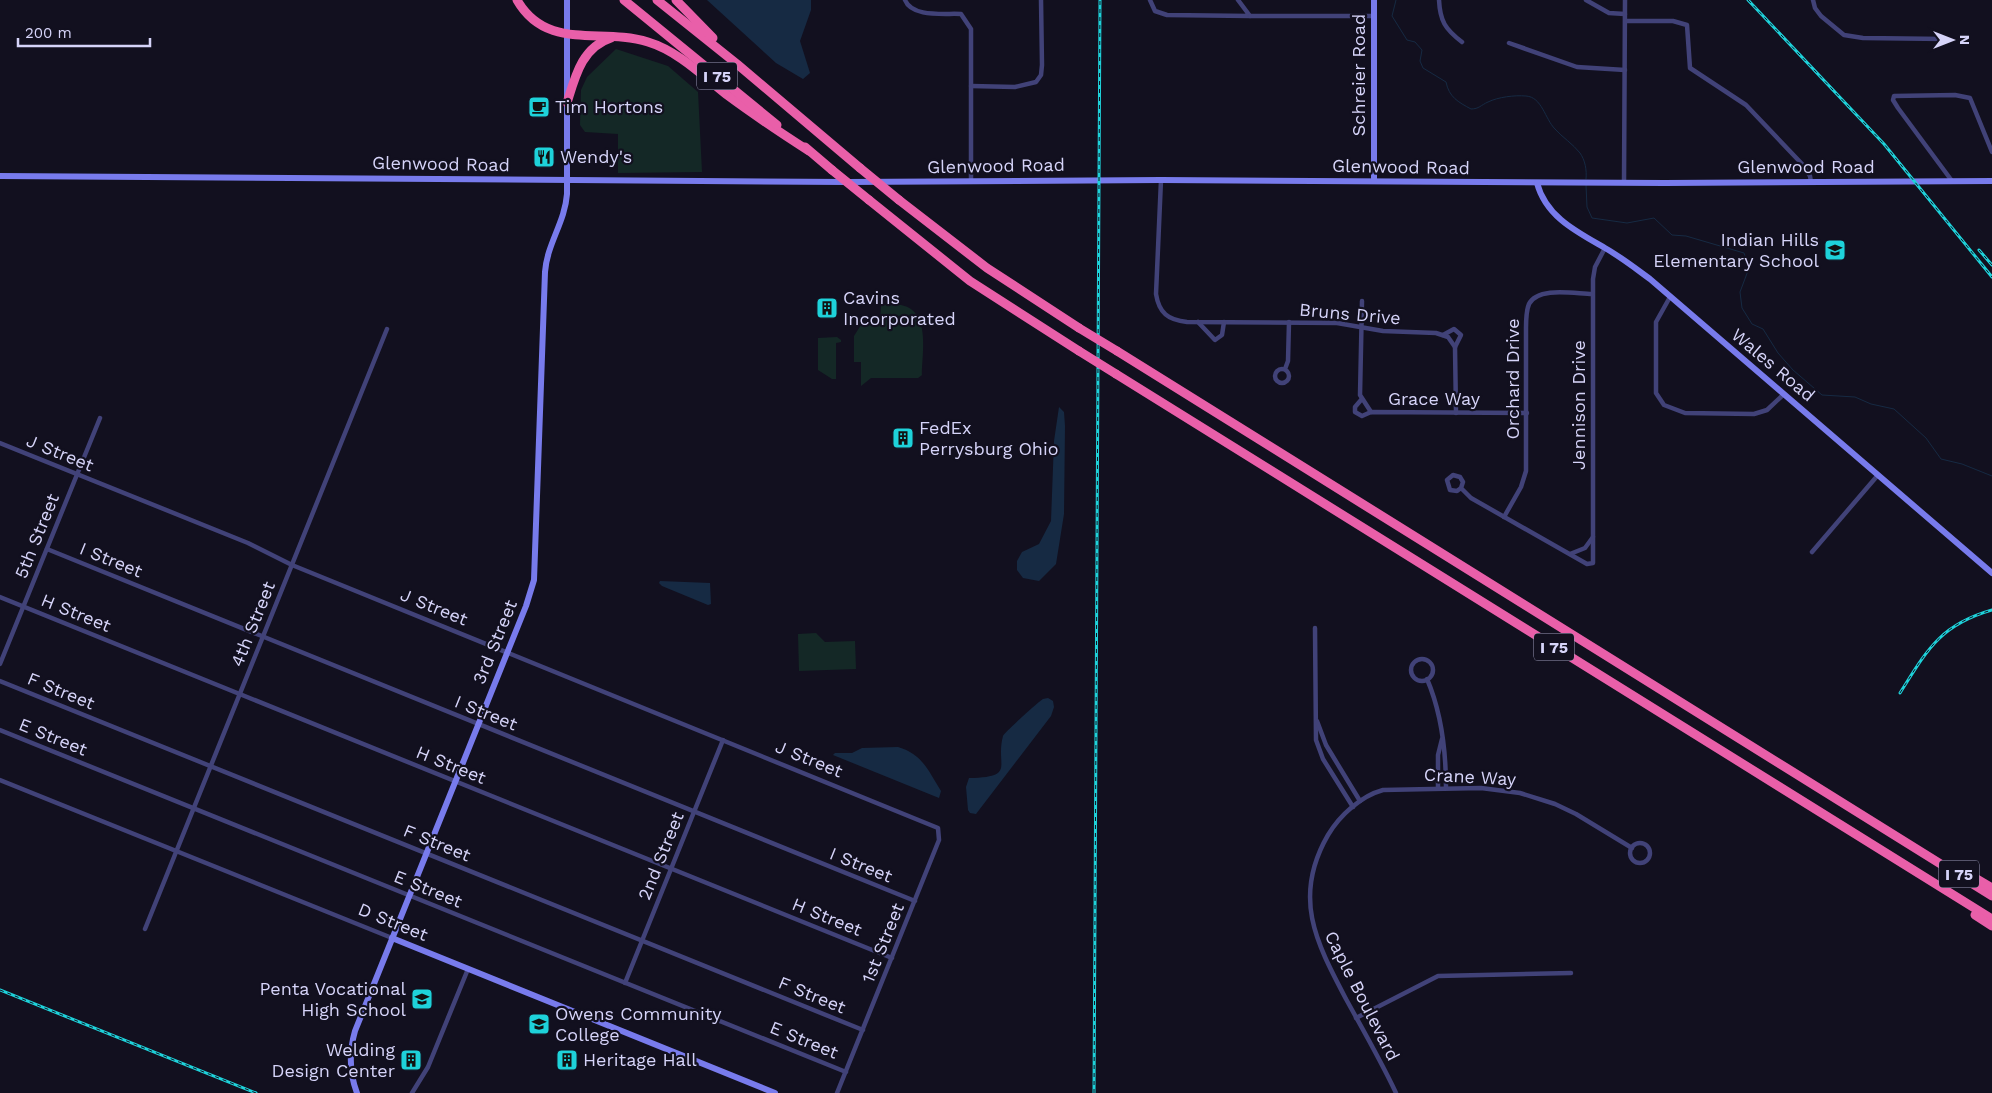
<svg xmlns="http://www.w3.org/2000/svg" width="1992" height="1093" font-family="'Work Sans',sans-serif">
  <style>
    .green { fill: #142826 }
    .water { fill: #162a43 }
    .lines { fill: none; stroke-linecap: round; stroke-linejoin: round }
    .stream { stroke: #162a43; stroke-width: 1 }
    .street { stroke: #414278; stroke-width: 4.5 }
    .secondary { stroke: #787bec; stroke-width: 6 }
    .highway { stroke: #e95fa9; stroke-width: 9 }
    .rail-casing { stroke: #1ed2da; stroke-width: 3 }
    .rail { stroke: #12101f; stroke-width: 1; stroke-dasharray: 4; stroke-linecap: butt }
    .highway-bridge { stroke: #e95fa9; stroke-width: 9 }
    .labels { text-anchor: middle; stroke-width: 4.5; stroke-linejoin: round; paint-order: stroke }
    .shield { fill: #12101f; stroke: #9b99b8; stroke-width: 1 }
    .shield-label { font-size: 16px; font-weight: bold; fill: #d6d4f9 }
    .street-label { font-size: 18px; fill: #d6d4f9; stroke: #12101f }
    .poi-label { font-size: 18px; fill: #d6d4f9; stroke: #12101f; text-anchor: start }
  </style>
  <rect width="100%" height="100%" fill="#12101f"/>
  <g class="green">
    <polygon points="616,49 668,66 698,92 702,172 618,173 618,134 585,132 580,125 581,90 587,77"/>
    <path d="M881,305C887,305 894,304 901,305C931,311 922,353 922,375L918,378H871L861,386V362H854V336L861,325H880Z"/>
    <polygon points="818,338 837,337 841,340 841,342 836,343 836,379 832,379 818,370"/>
    <polygon points="816,633 825,642 855,641 856,669 799,671 798,634"/>
  </g>
  <g class="water">
    <polygon points="707,0 811,0 811,10 800,41 810,73 803,79 776,63"/>
    <polygon points="1059,407 1064,412 1065,426 1064,514 1056,564 1039,581 1023,578 1017,570 1017,561 1022,552 1039,544 1051,521 1054,441"/>
    <polygon points="660,581 710,583 711,604 708,605 662,586 659,583"/>
    <path d="M1048,698L1053,701L1054,707L1051,716L976,814L970,813L968,810L966,787L969,778C1017,777 995,766 1003,736C1004,733 1037,703 1043,699Z"/>
    <path d="M898,747C922,754 928,770 941,791L939,798L833,755L835,753H852L862,748Z"/>
  </g>
  <g class="lines">
    <g class="stream">
      <path d="M1396,0L1392,16L1407,40L1415,42L1422,50L1420,61L1423,68L1446,82C1449,97 1458,102 1471,109C1479,109 1481,105 1488,102C1498,97 1515,95 1526,96C1542,97 1545,119 1555,129C1562,137 1573,144 1580,153C1585,160 1587,170 1586,179"/>
      <polyline points="1586,185 1587,207 1592,218 1627,223 1654,218 1672,235 1686,236 1744,253 1749,268 1740,292 1742,308 1752,324 1763,329 1778,353 1793,370 1822,395 1855,397 1871,404 1894,409 1926,438 1941,459 1962,464 1992,476"/>
    </g>
    <g class="street">
      <path d="M905,0C912,18 945,13 961,14L971,29V181"/>
      <polyline points="1150,0 1155,11 1167,15 1250,16 1238,0"/>
      <path d="M1439,0C1440,21 1445,29 1462,42"/>
      <polyline points="1586,0 1609,13 1625,14"/>
      <polyline points="1813,0 1815,8 1821,16 1844,35 1863,38 1945,39"/>
      <polyline points="1250,16 1374,16"/>
      <polyline points="1626,21 1673,21 1687,25 1690,68 1746,105 1803,165 1810,176 1811,182"/>
      <polyline points="1509,43 1577,67 1625,70"/>
      <polyline points="971,86 1015,87 1036,82 1041,75 1042,65 1041,0"/>
      <path d="M1161,180L1156,294C1159,313 1168,320 1187,322L1337,323L1383,331L1436,333L1448,337L1455,347"/>
      <polyline points="1952,181 1898,108 1893,100 1894,96 1955,95 1970,98 1992,152"/>
      <polyline points="1624,183 1625,0"/>
      <polyline points="1670,297 1656,322 1656,393 1664,405 1685,413 1754,414 1767,410 1784,394"/>
      <polyline points="1362,301 1360,395 1371,412"/>
      <polyline points="1198,322 1215,340 1222,335 1224,322"/>
      <polyline points="1443,335 1454,329 1461,335 1455,347 1456,413"/>
      <polyline points="1285,369 1288,361 1289,322"/>
      <circle cx="1282" cy="376" r="7"/>
      <polyline points="1361,400 1355,407 1355,412 1362,416 1371,412 1527,413"/>
      <polyline points="0,443 248,543 292,565 938,828 939,840 837,1093"/>
      <polyline points="1461,488 1457,491 1450,490 1447,480 1453,475 1460,477 1463,482 1461,488 1471,498 1587,564 1593,563 1593,279 1595,267 1605,248"/>
      <path d="M1504,517L1521,487L1526,471V328C1526,320 1526,311 1529,304C1538,286 1576,294 1592,294"/>
      <polyline points="47,549 915,901"/>
      <polyline points="1812,552 1878,475"/>
      <polyline points="1570,554 1585,548 1593,537"/>
      <polyline points="0,597 892,958"/>
      <polyline points="1315,628 1316,740 1323,759 1353,807"/>
      <circle cx="1422" cy="670" r="11"/>
      <polyline points="0,664 100,418"/>
      <path d="M1427,679C1442,714 1446,751 1446,788"/>
      <polyline points="0,681 863,1030"/>
      <polyline points="1317,721 1326,745 1360,801"/>
      <polyline points="0,730 846,1072"/>
      <polyline points="0,780 392,938"/>
      <polyline points="1438,788 1438,755 1442,739"/>
      <circle cx="1640" cy="853" r="10"/>
      <polyline points="145,929 387,329"/>
      <polyline points="625,983 723,740"/>
      <polyline points="1356,1018 1438,976 1571,973"/>
      <polyline points="412,1093 428,1067 468,969"/>
      <path d="M1396,1093C1381,1061 1363,1030 1346,999C1316,942 1292,897 1328,835C1340,815 1361,796 1383,790L1481,788L1520,793L1555,804L1576,814L1632,848"/>
    </g>
    <g class="secondary">
      <polyline points="0,176 847,182 1161,180 1665,183 1992,181"/>
      <polyline points="1374,181 1374,0"/>
      <path d="M1537,183C1546,217 1577,232 1605,248C1621,257 1635,268 1650,279L1992,573"/>
      <polyline points="392,938 775,1093"/>
      <path d="M357,1093C349,1072 349,1052 355,1031L526,606L534,580L545,272C547,244 565,222 567,194V0"/>
    </g>
    <g class="highway">
      <path d="M517,0C547,52 601,27 648,42C678,51 703,76 727,95C754,115 781,133 809,151"/>
      <polyline points="624,0 777,125"/>
      <polyline points="657,0 737,64 860,168"/>
      <polyline points="676,0 713,38"/>
      <path d="M567,103C575,77 582,47 611,38"/>
      <polyline points="805,147 832,170"/>
      <polyline points="869,200 970,281 1079,351"/>
      <polyline points="899,200 987,268 1079,328"/>
      <polyline points="1117,351 1992,896"/>
      <polyline points="1116,374 1992,919"/>
      <polyline points="1977,879 1992,888"/>
      <polyline points="1975,915 1992,926"/>
    </g>
    <g class="rail-casing">
      <g id="rail">
        <polyline points="1748,0 1884,144 1992,277"/>
        <polyline points="1979,250 1992,265"/>
        <path d="M1900,693C1927,650 1940,625 1992,610"/>
        <polyline points="0,990 256,1093"/>
        <polyline points="1094,1093 1100,0"/>
      </g>
    </g>
    <use href="#rail" class="rail"/>
    <g class="highway-bridge">
      <polyline points="860,168 899,200"/>
      <polyline points="832,170 869,200"/>
      <polyline points="1079,328 1117,351"/>
      <polyline points="1079,351 1116,374"/>
    </g>
  </g>
  <defs>
    <g id="cafe-square" transform="scale(1.125)"><rect x="-9" y="-9" width="18" height="18" rx="4" fill="#1ed2da" stroke="#12101f"/><path d="M-5.5-4.5H6V0H3Q3 3.5 0 3.5H-2.5Q-5.5 3.5-5.5 0ZM3-3.2v2h1.7v-2ZM-6 4.5H4V6H-6Z" fill="#111"/></g>
    <g id="restaurant-square" transform="scale(1.125)"><rect x="-9" y="-9" width="18" height="18" rx="4" fill="#1ed2da" stroke="#12101f"/><path d="M-5-6h1v4h1v-4h1v4h1v-4h1v5L-1.5 .5V6h-2V.5L-5-1ZM5-6V6H3V1.5H1.5Q1.5-4 5-6Z" fill="#111"/></g>
    <g id="school-square" transform="scale(1.125)"><rect x="-9" y="-9" width="18" height="18" rx="4" fill="#1ed2da" stroke="#12101f"/><path d="M0-5L7-2L0 1L-7-2ZM-4 1L0 2.5L4 1V4Q0 6-4 4Z" fill="#111"/></g>
    <g id="building-square" transform="scale(1.125)"><rect x="-9" y="-9" width="18" height="18" rx="4" fill="#1ed2da" stroke="#12101f"/><path d="M-4-6H4V6H1V3H-1V6H-4ZM-2.5-4.3h1.7v1.8h-1.7ZM.8-4.3h1.7v1.8H.8ZM-2.5-1h1.7V.8h-1.7ZM.8-1h1.7V.8H.8Z" fill="#111"/></g>
    <g id="university-square" transform="scale(1.125)"><rect x="-9" y="-9" width="18" height="18" rx="4" fill="#1ed2da" stroke="#12101f"/><path d="M0-5L7-2L0 1L-7-2ZM-4 1L0 2.5L4 1V4Q0 6-4 4Z" fill="#111"/></g>
  </defs>
  <g fill-rule="evenodd">
    <use href="#cafe-square" x="539" y="107"/>
    <use href="#restaurant-square" x="544" y="157"/>
    <use href="#school-square" x="1835" y="250"/>
    <use href="#building-square" x="827" y="308"/>
    <use href="#building-square" x="903" y="438"/>
    <use href="#school-square" x="422" y="999"/>
    <use href="#university-square" x="539" y="1024"/>
    <use href="#building-square" x="411" y="1060"/>
    <use href="#building-square" x="567" y="1060"/>
  </g>
  <g class="labels">
    <g class="shield">
      <rect x="697" y="62.5" width="40" height="27" rx="4"/>
      <rect x="1534" y="633.5" width="40" height="27" rx="4"/>
      <rect x="1939" y="860.5" width="40" height="27" rx="4"/>
    </g>
    <g class="shield-label">
      <text x="717" y="82">I 75</text>
      <text x="1554" y="653">I 75</text>
      <text x="1959" y="880">I 75</text>
    </g>
    <g class="street-label">
      <text transform="translate(1359 75) rotate(-90)" y="6">Schreier Road</text>
      <text transform="translate(441 164) rotate(1)" y="6">Glenwood Road</text>
      <text transform="translate(996 166) rotate(-1)" y="6">Glenwood Road</text>
      <text transform="translate(1401 167) rotate(1)" y="6">Glenwood Road</text>
      <text x="1806" y="173">Glenwood Road</text>
      <text transform="translate(1350 314) rotate(5)" y="6">Bruns Drive</text>
      <text transform="translate(1773 365) rotate(40)" y="6">Wales Road</text>
      <text transform="translate(1513 379) rotate(-90)" y="6">Orchard Drive</text>
      <text x="1434" y="405">Grace Way</text>
      <text transform="translate(1579 405) rotate(-90)" y="6">Jennison Drive</text>
      <text transform="translate(60 453) rotate(22)" y="6">J Street</text>
      <text transform="translate(37 536) rotate(-68)" y="6">5th Street</text>
      <text transform="translate(111 560) rotate(22)" y="6">I Street</text>
      <text transform="translate(434 607) rotate(22)" y="6">J Street</text>
      <text transform="translate(76 613) rotate(22)" y="6">H Street</text>
      <text transform="translate(253 624) rotate(-68)" y="6">4th Street</text>
      <text transform="translate(495 642) rotate(-68)" y="6">3rd Street</text>
      <text transform="translate(61 691) rotate(22)" y="6">F Street</text>
      <text transform="translate(486 713) rotate(22)" y="6">I Street</text>
      <text transform="translate(53 737) rotate(22)" y="6">E Street</text>
      <text transform="translate(809 759) rotate(22)" y="6">J Street</text>
      <text transform="translate(451 765) rotate(22)" y="6">H Street</text>
      <text transform="translate(1470 777) rotate(3)" y="6">Crane Way</text>
      <text transform="translate(437 843) rotate(22)" y="6">F Street</text>
      <text transform="translate(661 856) rotate(-68)" y="6">2nd Street</text>
      <text transform="translate(861 865) rotate(22)" y="6">I Street</text>
      <text transform="translate(428 889) rotate(22)" y="6">E Street</text>
      <text transform="translate(827 917) rotate(22)" y="6">H Street</text>
      <text transform="translate(393 922) rotate(22)" y="6">D Street</text>
      <text transform="translate(883 943) rotate(-68)" y="6">1st Street</text>
      <text transform="translate(812 995) rotate(22)" y="6">F Street</text>
      <text transform="translate(1362 996) rotate(63)" y="6">Caple Boulevard</text>
      <text transform="translate(804 1040) rotate(22)" y="6">E Street</text>
    </g>
    <g class="poi-label">
      <text x="555" y="113">Tim Hortons</text>
      <text x="560" y="163">Wendy's</text>
      <text x="1819" y="246" text-anchor="end">Indian Hills<tspan x="1819" dy="21">Elementary School</tspan></text>
      <text x="843" y="304">Cavins<tspan x="843" dy="21">Incorporated</tspan></text>
      <text x="919" y="434">FedEx<tspan x="919" dy="21">Perrysburg Ohio</tspan></text>
      <text x="406" y="995" text-anchor="end">Penta Vocational<tspan x="406" dy="21">High School</tspan></text>
      <text x="555" y="1020">Owens Community<tspan x="555" dy="21">College</tspan></text>
      <text x="395" y="1056" text-anchor="end">Welding<tspan x="395" dy="21">Design Center</tspan></text>
      <text x="583" y="1066">Heritage Hall</text>
    </g>
  </g>
  <g transform="translate(1952 40) rotate(90)" stroke="#12101f" stroke-width="4" paint-order="stroke">
  <path d="M0-4L9 19L0 12L-9 19Z" fill="#d6d4f9"/>
  <text y="-8" font-size="14" font-weight="bold" text-anchor="middle" fill="#d6d4f9">N</text>
  </g>
  <path d="M18 38v8h132v-8" fill="none" stroke="#d6d4f9" stroke-width="2.5"/>
  <text x="25" y="38" font-size="15" fill="#d6d4f9" stroke="#12101f" stroke-width="4" paint-order="stroke">200 m</text>
</svg>
